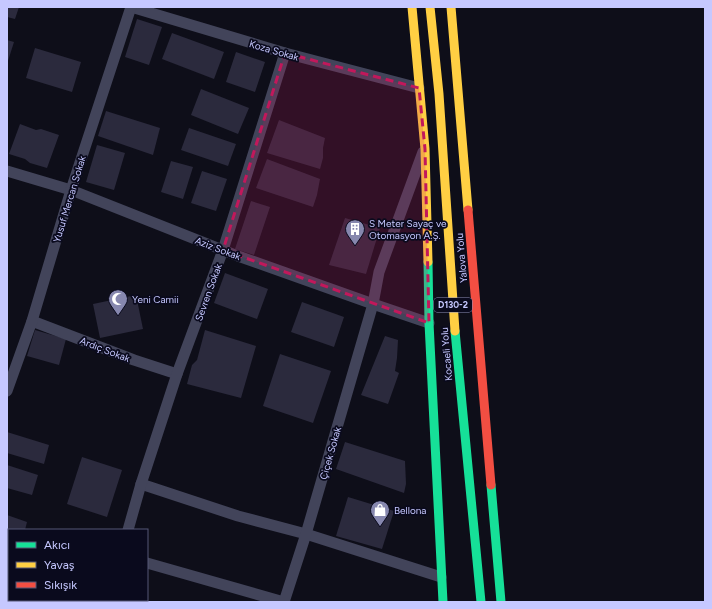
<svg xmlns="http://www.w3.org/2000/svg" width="712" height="609" font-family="Figtree,sans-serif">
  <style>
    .building { fill: #2b2a3d }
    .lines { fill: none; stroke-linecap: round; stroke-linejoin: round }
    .street { stroke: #42445a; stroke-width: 11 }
    .fast { stroke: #16e098; stroke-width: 9 }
    .slow { stroke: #ffcf43; stroke-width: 9 }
    .jam { stroke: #f24e42; stroke-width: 9 }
    .marked { fill: #c2185b; fill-opacity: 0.2; stroke: #c2185b; stroke-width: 3; stroke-dasharray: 8 5; stroke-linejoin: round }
    .labels { text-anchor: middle; stroke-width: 3.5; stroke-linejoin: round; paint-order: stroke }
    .shield { fill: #0a0a1d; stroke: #8e8fbb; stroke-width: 1 }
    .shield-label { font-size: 9px; font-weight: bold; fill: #c6c8ff }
    .street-label { font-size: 10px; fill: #c6c8ff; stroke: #0a0a1d }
    .poi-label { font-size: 10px; fill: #c6c8ff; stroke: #0a0a1d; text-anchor: start }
  </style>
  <rect width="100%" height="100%" fill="#0e0e19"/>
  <g class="building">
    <polygon points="7,7 19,7 15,19 7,17"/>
    <polygon points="137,19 162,27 149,65 125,57"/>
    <polygon points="172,33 224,52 214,79 162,59"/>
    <polygon points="7,40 14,42 7,64"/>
    <polygon points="35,48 81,62 72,92 26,78"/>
    <polygon points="236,52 265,62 255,92 226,82"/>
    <polygon points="201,89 249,108 238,134 191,115"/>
    <polygon points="106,111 160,128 153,155 98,136"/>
    <polygon points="279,120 325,138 323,148 323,158 320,169 267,153"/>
    <polygon points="20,124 36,130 41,129 59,135 47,168 30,163 25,159 9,154"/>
    <polygon points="189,128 236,144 228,166 181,150"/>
    <polygon points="97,145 125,153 114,190 86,182"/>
    <polygon points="267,159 320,179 317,195 313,207 256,188"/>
    <polygon points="171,161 193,167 183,199 161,192"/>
    <polygon points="202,171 227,179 216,211 191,203"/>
    <polygon points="251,201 270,207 254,255 235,249"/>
    <polygon points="345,218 380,228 366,274 329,265"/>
    <polygon points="225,273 268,289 257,319 214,303"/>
    <polygon points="136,295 143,329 100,338 93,304"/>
    <polygon points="302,302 344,317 334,347 291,332"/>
    <polygon points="35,330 66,339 59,365 27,356"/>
    <polygon points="205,330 256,346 241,398 187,384 192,365 197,360"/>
    <polygon points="385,336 398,340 397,358 395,371 399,373 388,404 361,395"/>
    <polygon points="280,354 331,371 313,423 263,406"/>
    <polygon points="7,432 49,445 44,464 7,453"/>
    <polygon points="345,442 405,461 406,484 404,493 336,469"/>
    <polygon points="82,457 122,470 107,517 67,504"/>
    <polygon points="7,465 38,475 32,495 7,488"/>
    <polygon points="348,497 394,511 382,549 336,536"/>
    <polygon points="7,515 27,522 25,530 9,530 9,538 7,537"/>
    <polygon points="7,568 9,569 9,591 7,590"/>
    <polygon points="32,600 80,600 79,602 37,602"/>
  </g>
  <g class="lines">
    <g class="street">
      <polyline points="131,7 285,53 419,88"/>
      <polyline points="7,171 71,190 238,256 373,304 429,323"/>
      <polyline points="32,321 134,360 177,374"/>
      <polyline points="7,391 32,321 71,190 131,7"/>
      <polyline points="141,484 238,516 306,534 441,577"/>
      <polyline points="128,530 141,484 177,374 223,250 285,53"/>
      <polyline points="7,548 9,549"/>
      <polyline points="147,563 284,602"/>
      <polyline points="105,602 106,600"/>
      <polyline points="284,602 306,534 373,304 379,272 423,152"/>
    </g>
    <g class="fast">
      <polyline points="428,262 429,323 443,602"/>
      <polyline points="455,331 481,602"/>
      <polyline points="491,485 501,602"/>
    </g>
    <g class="slow">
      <polyline points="412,7 425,149 428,262"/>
      <polyline points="430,7 439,94 455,331"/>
      <polyline points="451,7 468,210"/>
    </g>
    <polyline class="jam" points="468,210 491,485"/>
  </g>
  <path class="marked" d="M285,53L419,88L425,149L429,323L223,250Z"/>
  <defs>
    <g id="building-pin" transform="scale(1)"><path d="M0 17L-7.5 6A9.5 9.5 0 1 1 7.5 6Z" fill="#8687ae" stroke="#0a0a1d"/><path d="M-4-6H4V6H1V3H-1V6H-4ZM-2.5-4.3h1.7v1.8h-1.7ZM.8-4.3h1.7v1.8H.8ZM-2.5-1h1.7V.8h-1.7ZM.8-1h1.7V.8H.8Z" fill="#fff"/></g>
    <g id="mosque-pin" transform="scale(1)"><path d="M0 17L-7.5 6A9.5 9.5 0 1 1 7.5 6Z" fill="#8687ae" stroke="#0a0a1d"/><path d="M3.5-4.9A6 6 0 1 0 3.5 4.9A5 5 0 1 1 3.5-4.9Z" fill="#fff"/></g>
    <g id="shop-pin" transform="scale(1)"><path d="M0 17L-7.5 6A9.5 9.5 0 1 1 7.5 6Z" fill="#8687ae" stroke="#0a0a1d"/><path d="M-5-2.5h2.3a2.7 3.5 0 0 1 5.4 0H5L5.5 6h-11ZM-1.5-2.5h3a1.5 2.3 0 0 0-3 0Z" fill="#fff"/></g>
  </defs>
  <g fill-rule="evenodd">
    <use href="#building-pin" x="355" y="229"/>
    <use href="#mosque-pin" x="118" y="299"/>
    <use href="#shop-pin" x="380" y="510"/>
  </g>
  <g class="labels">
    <rect class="shield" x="434" y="298" width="38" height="14" rx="3"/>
    <g class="shield-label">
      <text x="453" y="308">D130-2</text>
    </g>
    <g class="street-label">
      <text transform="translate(274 50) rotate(16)" y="4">Koza Sokak</text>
      <text transform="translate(69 199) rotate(-73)" y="4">Yusuf Mercan Sokak</text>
      <text transform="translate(218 248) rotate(21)" y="4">Aziz Sokak</text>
      <text transform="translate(461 258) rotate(-95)" y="4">Yalova Yolu</text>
      <text transform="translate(208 292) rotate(-70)" y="4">Sevren Sokak</text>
      <text transform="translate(105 349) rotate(21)" y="4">Ardıç Sokak</text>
      <text transform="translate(446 354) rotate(-95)" y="4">Kocaeli̇ Yolu</text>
      <text transform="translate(330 453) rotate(-74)" y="4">Çiçek Sokak</text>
    </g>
    <g class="poi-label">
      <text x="369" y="227">S Meter Sayaç ve<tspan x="369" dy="12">Otomasyon A.Ş.</tspan></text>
      <text x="132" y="303">Yeni Camii</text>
      <text x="394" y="514">Bellona</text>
    </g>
  </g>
  <rect width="712" height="609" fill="none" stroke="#c6c8ff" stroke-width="16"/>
  <rect x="8" y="529" width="140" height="72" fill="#0a0a1d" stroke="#555677"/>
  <rect x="16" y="542" width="20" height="6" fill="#16e098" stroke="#555677"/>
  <text x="44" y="549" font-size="12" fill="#c6c8ff">Akıcı</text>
  <rect x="16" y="562" width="20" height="6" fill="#ffcf43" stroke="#555677"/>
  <text x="44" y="569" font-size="12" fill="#c6c8ff">Yavaş</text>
  <rect x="16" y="582" width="20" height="6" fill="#f24e42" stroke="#555677"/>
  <text x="44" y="589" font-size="12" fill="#c6c8ff">Sıkışık</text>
</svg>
